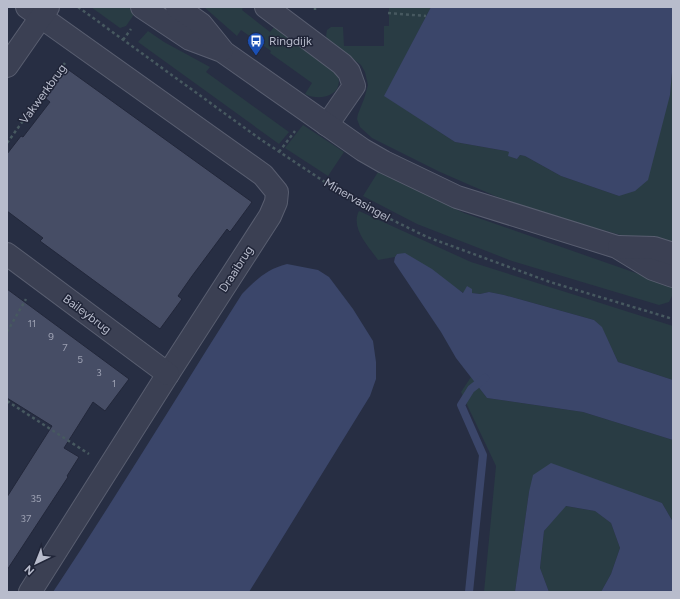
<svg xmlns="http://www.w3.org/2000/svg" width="680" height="599" font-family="Figtree,sans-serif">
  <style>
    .green { fill: #293c44 }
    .water { fill: #3b466a }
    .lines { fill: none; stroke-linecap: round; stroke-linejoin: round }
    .stream { stroke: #3b466a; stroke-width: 8 }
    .building { fill: #464d65; stroke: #22273a }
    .minor-casing { stroke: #595e70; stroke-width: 24 }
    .tertiary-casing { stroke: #595e70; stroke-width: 24 }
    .path { stroke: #475960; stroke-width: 2.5; stroke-dasharray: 3 3; stroke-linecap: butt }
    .minor { stroke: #3b4053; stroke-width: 22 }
    .tertiary { stroke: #3b4053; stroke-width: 22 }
    .labels { text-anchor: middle; stroke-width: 3; stroke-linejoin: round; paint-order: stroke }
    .number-label { font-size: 10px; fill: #9ca0b2 }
    .poi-label { font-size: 12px; fill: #b8bccc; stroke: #202538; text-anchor: start }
    .street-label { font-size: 12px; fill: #b8bccc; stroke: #202538 }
  </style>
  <rect width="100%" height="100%" fill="#272e43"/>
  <g class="green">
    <polygon points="91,7 128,7 135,13 126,26 120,28"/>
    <path d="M204,7H243L242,10L270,32L276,25L337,74C346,95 320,102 305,94L312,83L270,53L271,51L241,30L237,36Z"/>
    <polygon points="389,7 431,7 385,96 455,142 506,151 509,152 509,156 517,159 520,155 525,156 561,176 619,196 670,95 673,61 673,246 631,238 553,216 502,199 440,172 372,138 360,127 357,119 358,114 364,99 368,85 365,72 361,65 329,41 326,36 327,30 331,27 343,27 344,46 384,46 384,26 389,26"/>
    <polygon points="148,31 164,42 210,67 206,72 289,132 279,144 138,42"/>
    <polygon points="303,125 344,152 328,176 285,148"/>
    <polygon points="378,172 464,213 673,286 673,294 669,302 659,305 512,261 417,224 363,196"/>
    <path d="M359,211L471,262L673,326V380L618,362L602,328L594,320L504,295L489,292L480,294L472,293L467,286L464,293L397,254L395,257L378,260C369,247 350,228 359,211Z"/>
    <polygon points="471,377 487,398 583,412 673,440 673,522 662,503 529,492 515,592 484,592 496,466 461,392"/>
    <polygon points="565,506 595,511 611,523 620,548 611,574 601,592 549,592 540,568 544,531"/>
  </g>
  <g class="water">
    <polygon points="431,7 673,7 673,61 670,95 648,180 635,191 619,196 561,176 525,156 520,155 517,159 508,156 509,152 506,151 455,142 384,96"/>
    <polygon points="405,253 432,269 463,293 467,286 472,289 472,293 480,294 489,292 504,295 594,320 602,327 618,362 673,380 673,440 583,412 487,398 456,358 441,332 394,262 395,257 397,254"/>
    <path d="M287,264L318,270L329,277L353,309L373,341L376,362V379L370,396L249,592H53C118,494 179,393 242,294C257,279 267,269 287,264Z"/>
    <polygon points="551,463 662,503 673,522 673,592 601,592 611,574 620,548 611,523 595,511 566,506 544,531 540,568 549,592 515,592 529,492 533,475"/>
  </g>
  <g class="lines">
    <polyline class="stream" points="469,592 483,455 461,405 471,389 485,378"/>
  </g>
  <g class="building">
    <polygon points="66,68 252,202 230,232 227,229 192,276 178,296 182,299 160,329 40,241 43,238 7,211 7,154 21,136 23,137 50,102 45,98"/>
    <polygon points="7,289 129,379 105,411 93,402 64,448 79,457 67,476 68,477 7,570 7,497 52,426 7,398"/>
  </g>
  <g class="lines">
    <g class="minor-casing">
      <g id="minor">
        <polyline points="27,7 263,175 277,192 276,202 270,216 168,374 30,592"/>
        <polyline points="266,7 342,64 349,72 354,86 327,125"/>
        <polyline points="7,66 48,7"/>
        <polyline points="7,254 168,374"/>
      </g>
    </g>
    <g class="tertiary-casing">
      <g id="tertiary">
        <polyline points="142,7 190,39 222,51 363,150 384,162 457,197 617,247 653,269 673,276"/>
        <polyline points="177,7 201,24 222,50"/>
        <polyline points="619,247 654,248 673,254"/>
      </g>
    </g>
    <g class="path">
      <polyline points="78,7 260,139 343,194 380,214 427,237 550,282 673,319"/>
      <polyline points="315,7 315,13"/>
      <polyline points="388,13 426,16"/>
      <polyline points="123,40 131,29"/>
      <polyline points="7,143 65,63"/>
      <polyline points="279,152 295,131"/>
      <polyline points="7,332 26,299"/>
      <polyline points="7,401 89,454"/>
    </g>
    <use href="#minor" class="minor"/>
    <use href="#tertiary" class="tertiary"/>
  </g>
  <defs>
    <g id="bus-pin" transform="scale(0.9)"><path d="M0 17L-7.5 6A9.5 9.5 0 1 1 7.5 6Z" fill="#1a4fb4" stroke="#202538"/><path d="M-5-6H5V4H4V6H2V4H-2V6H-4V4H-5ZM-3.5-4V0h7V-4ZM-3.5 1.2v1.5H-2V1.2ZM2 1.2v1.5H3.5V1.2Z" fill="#fff"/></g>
  </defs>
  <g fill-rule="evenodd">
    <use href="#bus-pin" x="256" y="41"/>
  </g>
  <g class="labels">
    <g class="number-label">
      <text x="32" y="327">11</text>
      <text x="51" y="340">9</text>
      <text x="65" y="351">7</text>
      <text x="80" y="363">5</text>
      <text x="99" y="376">3</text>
      <text x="114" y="387">1</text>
      <text x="36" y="502">35</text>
      <text x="26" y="522">37</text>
    </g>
    <g class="poi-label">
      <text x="269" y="45">Ringdijk</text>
    </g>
    <g class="street-label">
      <text transform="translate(43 94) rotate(-54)" y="4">Vakwerkbrug</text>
      <text transform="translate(357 200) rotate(30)" y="4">Minervasingel</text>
      <text transform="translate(236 269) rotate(-57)" y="4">Draaibrug</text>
      <text transform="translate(87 314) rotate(37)" y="4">Baileybrug</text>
    </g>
  </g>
  <rect width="680" height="599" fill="none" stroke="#b8bccc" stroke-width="16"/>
  <g transform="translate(36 563) rotate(223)" stroke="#202538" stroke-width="3" paint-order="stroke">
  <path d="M0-3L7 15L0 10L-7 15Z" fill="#b8bccc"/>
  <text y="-6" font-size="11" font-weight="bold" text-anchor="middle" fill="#b8bccc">N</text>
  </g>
</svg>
